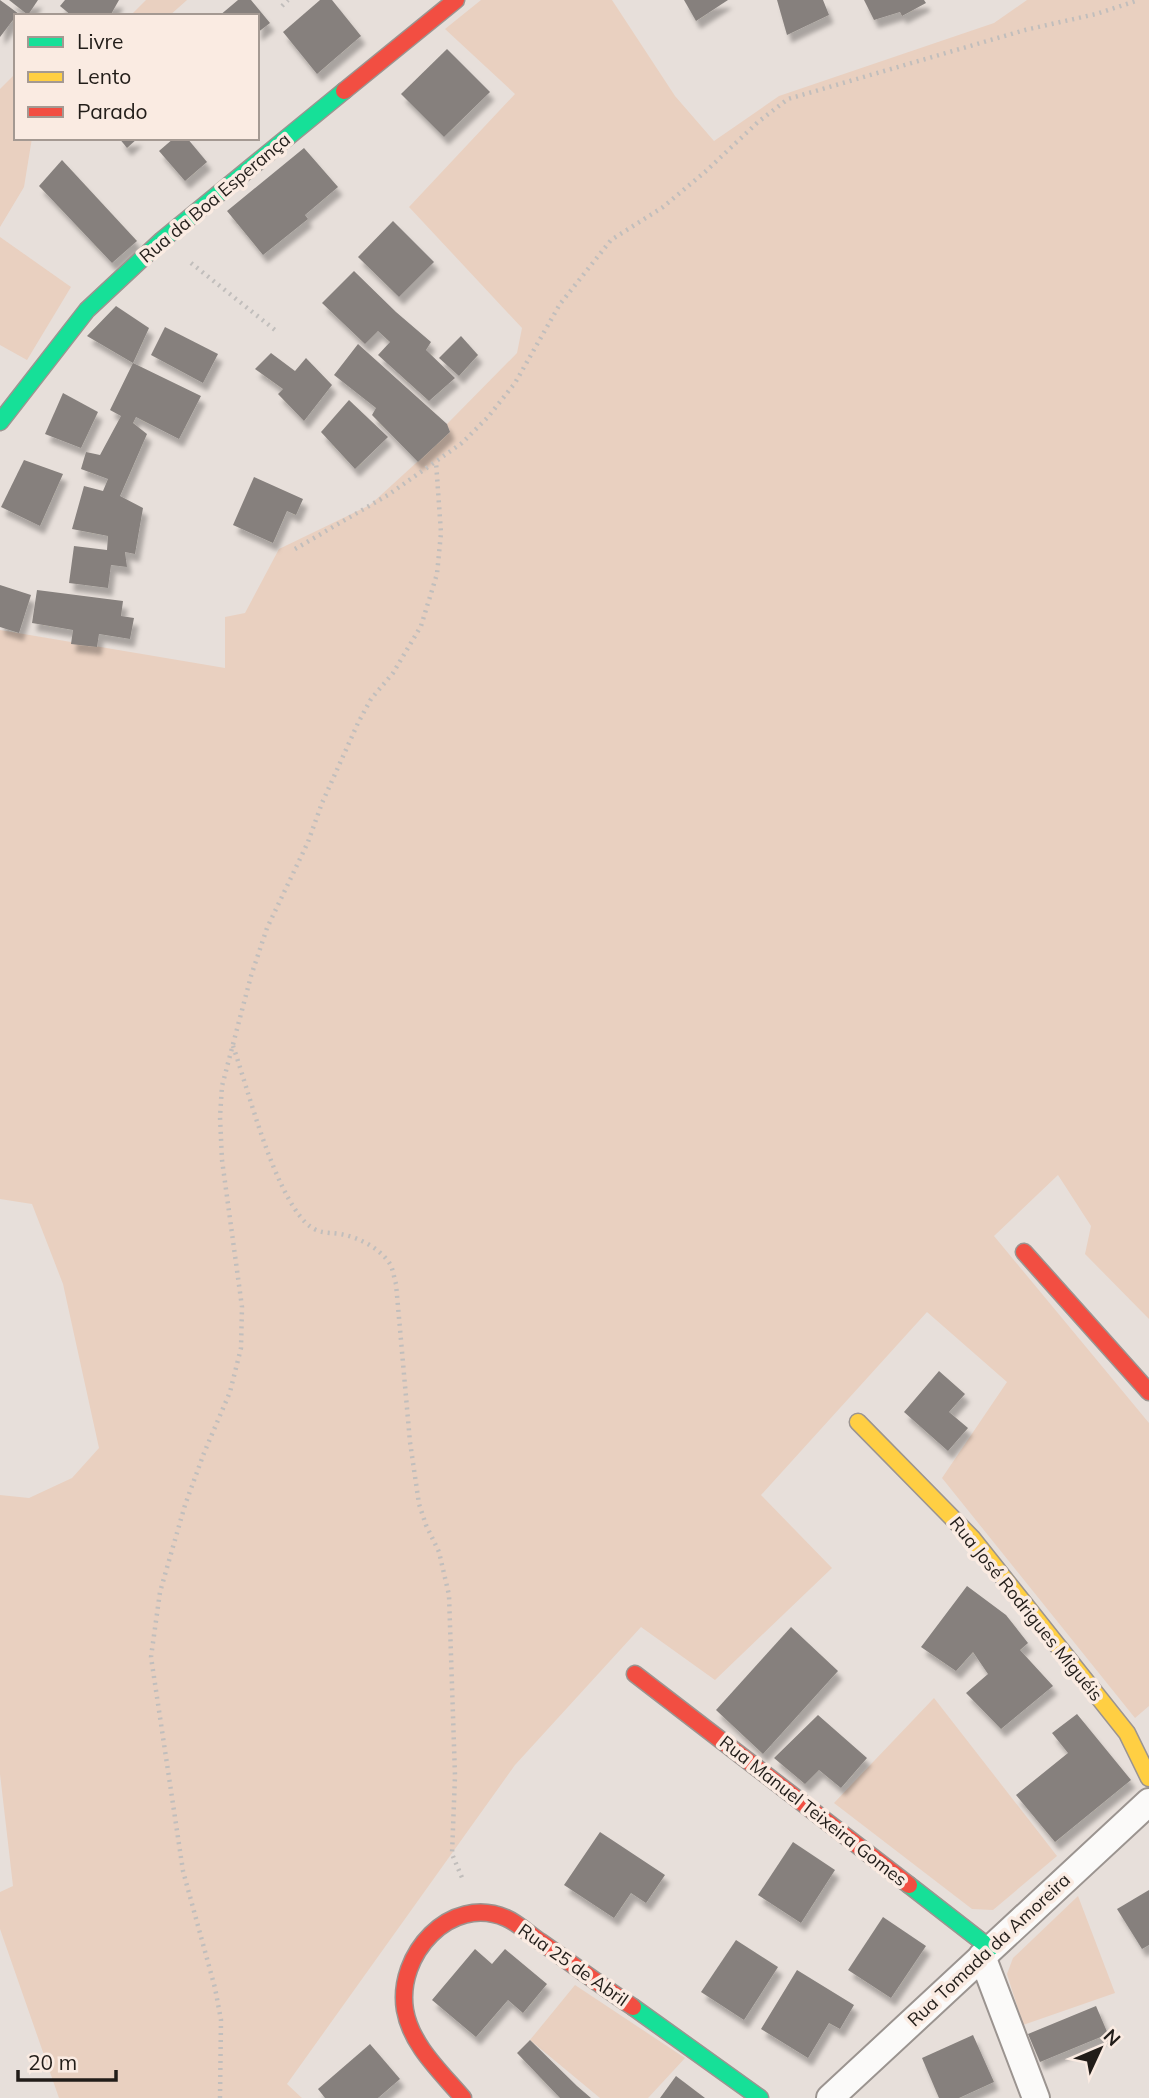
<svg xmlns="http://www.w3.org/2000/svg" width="1149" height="2098" font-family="Mulish,sans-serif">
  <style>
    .green { fill: #e9d0c0 }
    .building { fill: #86807d; filter: url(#shadow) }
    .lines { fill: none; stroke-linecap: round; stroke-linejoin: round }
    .street-casing { stroke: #9b9490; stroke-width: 30 }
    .fast-casing { stroke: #9b9490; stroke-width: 19 }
    .slow-casing { stroke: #9b9490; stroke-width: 19 }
    .jam-casing { stroke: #9b9490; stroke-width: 19 }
    .path { stroke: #c1bebc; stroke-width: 4.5; stroke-dasharray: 2 5; stroke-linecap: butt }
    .street { stroke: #fbfaf9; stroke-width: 26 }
    .fast { stroke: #16e098; stroke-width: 16 }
    .slow { stroke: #ffcf43; stroke-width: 16 }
    .jam { stroke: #f24e42; stroke-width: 16 }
    .labels { text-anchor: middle; stroke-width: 7; stroke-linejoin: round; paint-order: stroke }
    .street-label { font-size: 18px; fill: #221d19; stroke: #faebe2 }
  </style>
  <defs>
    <filter id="shadow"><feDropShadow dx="4.5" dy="8" stdDeviation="2" flood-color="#0004"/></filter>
  </defs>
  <rect width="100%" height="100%" fill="#e7dfda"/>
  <g class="green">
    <polygon points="146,0 187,0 169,16 130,16"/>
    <polygon points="481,0 612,0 675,96 714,141 779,96 994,23 1027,0 1149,0 1149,1319 1085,1254 1091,1226 1058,1175 994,1236 1149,1423 1149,1706 1135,1718 942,1478 1007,1382 927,1312 761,1495 832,1568 715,1680 641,1627 515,1765 287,2084 302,2098 59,2098 0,1929 0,1892 13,1886 0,1774 0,1495 29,1498 72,1478 99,1448 63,1284 32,1204 0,1199 0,630 225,668 225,617 245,613 279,549 370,505 450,432 447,424 517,353 522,328 409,207 515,94 445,29"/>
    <polygon points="16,73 16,138 32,138 24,187 0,227 0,89"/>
    <polygon points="0,237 71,287 27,360 0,345"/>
    <polygon points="934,1698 1057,1856 993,1910 972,1909 834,1803"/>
    <polygon points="1078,1896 1115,1993 1023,2025 1007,1974 1013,1958"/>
    <polygon points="575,1985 685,2058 648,2098 600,2098 530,2040"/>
  </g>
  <g class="building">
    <polygon points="0,0 19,14 16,16 0,37"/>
    <polygon points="9,0 38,0 28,15"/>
    <polygon points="65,0 119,0 110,16 72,16 60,6"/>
    <polygon points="238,0 251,0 270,23 257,33 257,16 219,16"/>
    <polygon points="320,0 332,0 361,36 317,74 283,32"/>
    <polygon points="684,0 728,0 696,21"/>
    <polygon points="777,0 823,0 829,15 787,35"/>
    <polygon points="864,0 924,0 926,3 902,16 900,12 874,20"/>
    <polygon points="447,49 490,92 444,137 401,94"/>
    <polygon points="119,138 138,138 127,148"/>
    <polygon points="174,138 187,138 207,162 185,181 159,151"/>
    <polygon points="304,148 338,187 305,215 308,219 263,255 227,211"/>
    <polygon points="62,160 137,241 112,263 39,186"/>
    <polygon points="393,221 434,262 399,297 358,257"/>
    <polygon points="354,271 396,312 431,342 426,350 455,378 429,401 378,355 390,342 378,331 365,344 322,303"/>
    <polygon points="116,306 149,328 133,363 201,396 179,439 136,417 133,423 147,434 120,496 143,508 135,554 125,552 127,567 111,565 108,588 69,583 74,546 107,550 108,536 72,529 84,486 103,491 108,479 81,469 86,452 100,455 121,416 110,410 133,363 87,336"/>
    <polygon points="165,327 218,354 203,383 151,355"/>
    <polygon points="461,336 478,355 459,376 439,358"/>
    <polygon points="358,344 447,424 450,432 418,462 372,415 376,408 334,375"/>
    <polygon points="271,353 295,371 306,358 332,385 304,421 278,394 283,389 255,369"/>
    <polygon points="63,393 98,412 81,448 45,434"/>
    <polygon points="349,400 388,437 355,469 321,432"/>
    <polygon points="24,460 63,474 40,526 1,507"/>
    <polygon points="254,477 303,499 296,515 287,511 273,543 233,525"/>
    <polygon points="0,585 31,595 19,633 0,627"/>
    <polygon points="37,590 123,601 121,616 134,618 130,639 99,634 97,647 71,644 73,630 32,623"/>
    <polygon points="939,1371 965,1394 949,1412 968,1428 948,1451 904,1412"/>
    <polygon points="967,1586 1006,1615 1028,1643 1020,1650 1053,1686 1001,1729 966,1693 988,1674 973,1652 956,1671 921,1647"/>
    <polygon points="791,1627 838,1671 763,1754 716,1710"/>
    <polygon points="1077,1714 1131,1780 1055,1842 1016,1795 1068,1753 1052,1733"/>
    <polygon points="818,1715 867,1758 841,1788 819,1770 805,1784 774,1758"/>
    <polygon points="600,1832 665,1875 646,1903 631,1893 614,1918 564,1885"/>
    <polygon points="793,1842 835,1870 801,1923 758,1895"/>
    <polygon points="1149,1890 1149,1945 1142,1949 1117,1909"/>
    <polygon points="883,1917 926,1946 891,1998 848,1970"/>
    <polygon points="736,1940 778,1967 744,2020 701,1992"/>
    <polygon points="475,1949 492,1964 505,1949 547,1984 523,2013 508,2000 476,2037 432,2000"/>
    <polygon points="797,1970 854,2005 840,2029 829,2023 808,2058 761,2029"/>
    <polygon points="1096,2006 1108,2034 1040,2062 1028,2034"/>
    <polygon points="973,2035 994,2082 959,2098 939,2098 922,2058"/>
    <polygon points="530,2040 577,2086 591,2098 560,2098 517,2053"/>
    <polygon points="370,2044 400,2079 378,2098 325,2098 318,2089"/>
    <polygon points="676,2076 705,2098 660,2098"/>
  </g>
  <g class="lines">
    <g class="street-casing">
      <g id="street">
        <polyline points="982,1956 1036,2098"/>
        <polyline points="830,2098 1149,1802"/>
      </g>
    </g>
    <g class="fast-casing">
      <g id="fast">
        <polyline points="0,422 87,310 162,240 344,91"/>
        <polyline points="909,1885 990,1948"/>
        <polyline points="633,2007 760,2098"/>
      </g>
    </g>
    <g class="slow-casing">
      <polyline id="slow" points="858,1422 972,1538 1127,1733 1149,1778"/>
    </g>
    <g class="jam-casing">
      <g id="jam">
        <polyline points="344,91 456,0"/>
        <polyline points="1024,1252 1149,1392"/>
        <polyline points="635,1674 909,1885"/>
        <path d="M463,2098C441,2072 411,2045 405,2010C396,1955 450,1894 506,1918C518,1923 530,1935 541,1942C572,1964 602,1986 633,2007"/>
      </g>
    </g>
    <g class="path">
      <polyline points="282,6 288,0"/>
      <polyline points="191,263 275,330"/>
      <polyline points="295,549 388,495 462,443 488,417 515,383 560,304 611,240 663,207 705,172 758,122 788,99 1025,30 1096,14 1139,0"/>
      <path d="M233,1046C249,1092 273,1190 306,1223C318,1234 326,1232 340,1234C358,1237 380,1248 390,1264C393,1269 394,1278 396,1284L410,1442L419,1504L426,1525L439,1552L449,1595L455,1776L452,1854L463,1880"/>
      <polyline points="220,2098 221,2020 215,1988 183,1871 151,1657 160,1592 185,1505 204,1453 230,1392 241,1348 242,1307 222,1160 220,1117 222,1086 251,976 267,928 308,842 322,803 358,723 371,699 393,673 421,626 437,574 441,533 436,462"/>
    </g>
    <use href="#street" class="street"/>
    <use href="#fast" class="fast"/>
    <use href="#slow" class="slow"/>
    <use href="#jam" class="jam"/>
  </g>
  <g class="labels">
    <g class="street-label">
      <text transform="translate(215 198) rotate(-40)" y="6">Rua da Boa Esperança</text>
      <text transform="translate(1026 1609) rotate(51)" y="6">Rua José Rodrigues Miguéis</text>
      <text transform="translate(813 1811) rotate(38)" y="6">Rua Manuel Teixeira Gomes</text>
      <text transform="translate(989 1950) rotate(-43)" y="6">Rua Tomada da Amoreira</text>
      <text transform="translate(573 1965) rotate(35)" y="6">Rua 25 de Abril</text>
    </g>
  </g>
  <rect x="14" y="14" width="245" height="126" fill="#faebe2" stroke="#a49992" stroke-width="2"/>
  <rect x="28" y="37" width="35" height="10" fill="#16e098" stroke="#a49992" stroke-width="2"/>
  <text x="77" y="49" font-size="21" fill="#221d19">Livre</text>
  <rect x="28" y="72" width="35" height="10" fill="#ffcf43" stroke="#a49992" stroke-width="2"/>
  <text x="77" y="84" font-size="21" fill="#221d19">Lento</text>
  <rect x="28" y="107" width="35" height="10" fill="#f24e42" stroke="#a49992" stroke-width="2"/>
  <text x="77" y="119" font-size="21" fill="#221d19">Parado</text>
  <g transform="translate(1100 2049) rotate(46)" stroke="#faebe2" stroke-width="5" paint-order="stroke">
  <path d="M0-5L12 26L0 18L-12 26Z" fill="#221d19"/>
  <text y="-10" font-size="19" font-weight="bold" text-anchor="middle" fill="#221d19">N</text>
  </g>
  <path d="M18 2070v10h98v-10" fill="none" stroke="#221d19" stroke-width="3.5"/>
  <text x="28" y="2070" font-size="21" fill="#221d19" stroke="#faebe2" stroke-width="5" paint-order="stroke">20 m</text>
</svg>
